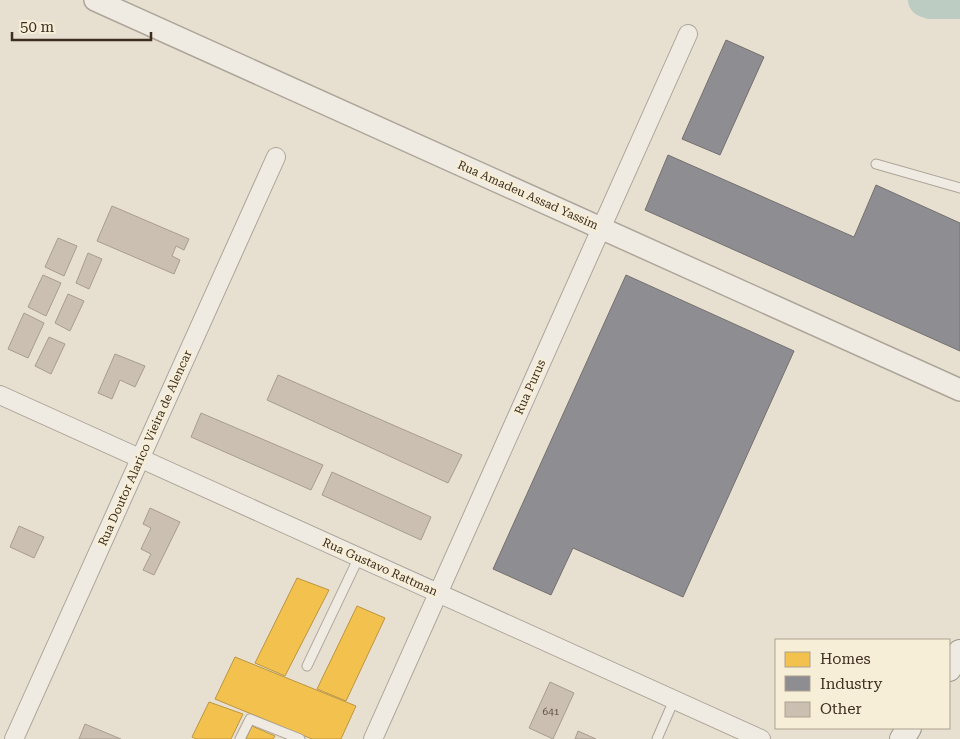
<svg xmlns="http://www.w3.org/2000/svg" width="960" height="739" font-family="'Roboto Serif',serif">
  <style>
    .homes { fill: #f2c14e; stroke: #bc9540 }
    .industry { fill: #8d8d92; stroke: #757070 }
    .lines { fill: none; stroke-linecap: round; stroke-linejoin: round }
    .river { stroke: #bcccc2; stroke-width: 34 }
    .building { fill: #cbbfb2; stroke: #a89c90 }
    .service-casing { stroke: #ada599; stroke-width: 11 }
    .minor-casing { stroke: #ada599; stroke-width: 20 }
    .tertiary-casing { stroke: #ada599; stroke-width: 24 }
    .secondary-casing { stroke: #9c958a; stroke-width: 26 }
    .service { stroke: #efebe3; stroke-width: 9 }
    .minor { stroke: #efebe3; stroke-width: 18 }
    .tertiary { stroke: #efebe3; stroke-width: 21 }
    .secondary { stroke: #efebe3; stroke-width: 24 }
    .labels { text-anchor: middle; stroke-width: 5; stroke-linejoin: round; paint-order: stroke }
    .number-label { font-size: 10px; fill: #605244 }
    .street-label { font-size: 12px; fill: #3d2e20; stroke: #f7eed8 }
  </style>
  <rect width="100%" height="100%" fill="#e7e0d1"/>
  <g class="homes">
    <polygon points="297,578 329,590 285,676 255,663"/>
    <polygon points="357,606 385,618 346,701 317,689"/>
    <polygon points="235,657 356,706 341,739 312,739 215,699"/>
    <polygon points="209,702 243,714 231,739 196,739 192,737"/>
    <polygon points="252,726 275,736 273,739 246,739"/>
  </g>
  <g class="industry">
    <polygon points="726,40 764,57 720,155 682,139"/>
    <polygon points="668,155 854,237 876,185 960,223 960,351 645,210"/>
    <polygon points="626,275 794,351 683,597 573,548 551,595 493,569"/>
  </g>
  <g class="lines">
    <polyline class="river" points="925,0 931,2 960,2"/>
  </g>
  <g class="building">
    <polygon points="112,206 189,239 184,250 176,246 172,256 180,260 174,274 97,241"/>
    <polygon points="58,238 77,246 64,276 45,267"/>
    <polygon points="88,253 102,259 89,289 76,283"/>
    <polygon points="43,275 61,283 46,316 28,307"/>
    <polygon points="68,294 84,301 70,331 55,323"/>
    <polygon points="24,313 44,323 28,358 8,349"/>
    <polygon points="49,337 65,344 51,374 35,366"/>
    <polygon points="115,354 145,366 135,387 120,380 112,399 98,393"/>
    <polygon points="278,375 462,455 448,483 267,400"/>
    <polygon points="201,413 323,465 311,490 191,437"/>
    <polygon points="332,472 431,517 421,540 322,495"/>
    <polygon points="150,508 180,522 154,575 143,570 151,554 141,549 151,528 143,524"/>
    <polygon points="19,526 44,537 34,558 10,547"/>
    <polygon points="550,682 574,693 553,739 529,728"/>
    <polygon points="85,724 121,739 79,739"/>
    <polygon points="578,731 596,739 575,739"/>
  </g>
  <g class="lines">
    <g class="service-casing">
      <g id="service">
        <polyline points="876,164 960,188"/>
        <polyline points="307,666 359,557"/>
        <polyline points="240,739 250,719 300,739"/>
        <polyline points="657,739 674,700"/>
      </g>
    </g>
    <g class="minor-casing">
      <g id="minor">
        <polyline points="0,395 761,739"/>
        <polyline points="14,739 276,157"/>
        <polyline points="373,739 688,34"/>
      </g>
    </g>
    <g class="tertiary-casing">
      <polyline id="tertiary" points="95,0 960,390"/>
    </g>
    <g class="secondary-casing">
      <g id="secondary">
        <polyline points="949,669 960,652"/>
        <polyline points="902,739 909,728"/>
      </g>
    </g>
    <use href="#service" class="service"/>
    <use href="#minor" class="minor"/>
    <use href="#tertiary" class="tertiary"/>
    <use href="#secondary" class="secondary"/>
  </g>
  <g class="labels">
    <g class="number-label">
      <text x="551" y="715">641</text>
    </g>
    <g class="street-label">
      <text transform="translate(528 195) rotate(24)" y="4">Rua Amadeu Assad Yassim</text>
      <text transform="translate(530 387) rotate(-66)" y="4">Rua Purus</text>
      <text transform="translate(145 448) rotate(-66)" y="4">Rua Doutor Alarico Vieira de Alencar</text>
      <text transform="translate(380 567) rotate(24)" y="4">Rua Gustavo Rattman</text>
    </g>
  </g>
  <rect x="775" y="639" width="175" height="90" fill="#f7eed8" stroke="#ada18e"/>
  <rect x="785" y="652" width="25" height="15" fill="#f2c14e" stroke="#ada18e"/>
  <text x="820" y="664" font-size="15" fill="#3d2e20">Homes</text>
  <rect x="785" y="676" width="25" height="15" fill="#8d8d92" stroke="#ada18e"/>
  <text x="820" y="689" font-size="15" fill="#3d2e20">Industry</text>
  <rect x="785" y="702" width="25" height="15" fill="#cbbfb2" stroke="#ada18e"/>
  <text x="820" y="714" font-size="15" fill="#3d2e20">Other</text>
  <path d="M12 32v8h139v-8" fill="none" stroke="#3d2e20" stroke-width="2.5"/>
  <text x="20" y="32" font-size="15" fill="#3d2e20" stroke="#f7eed8" stroke-width="4" paint-order="stroke">50 m</text>
</svg>
